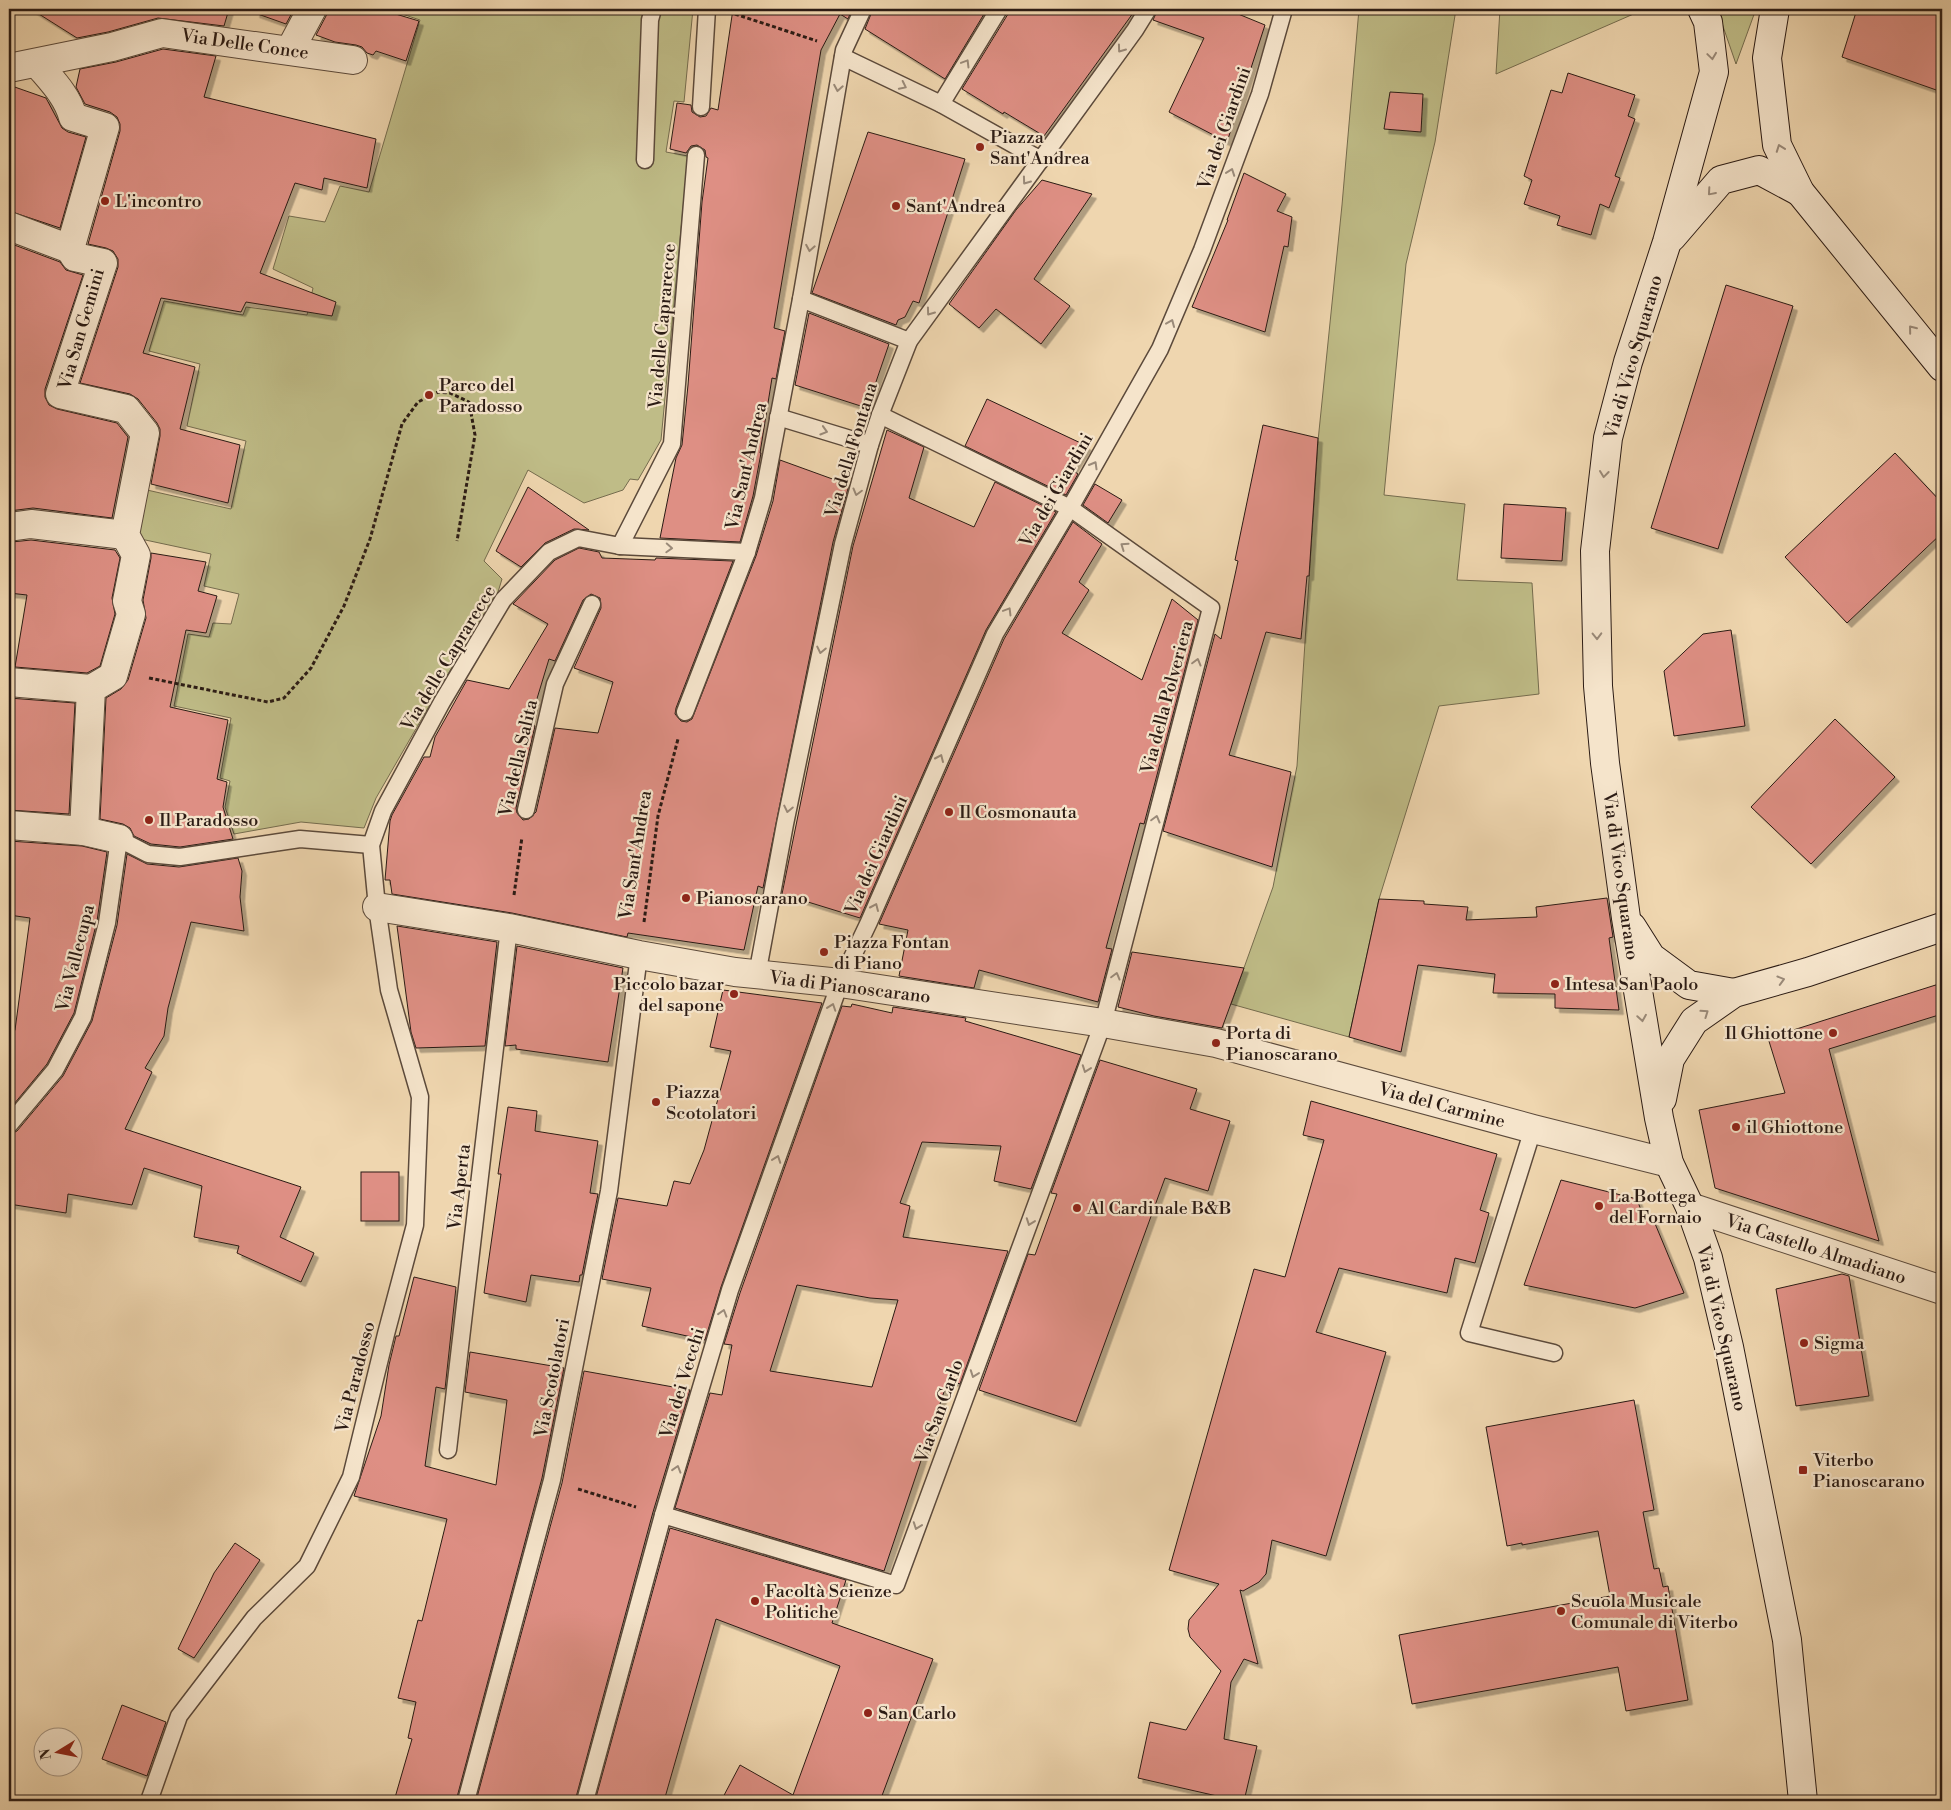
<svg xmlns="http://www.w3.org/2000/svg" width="1951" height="1810" font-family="'Libre Bodoni',serif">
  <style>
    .green { fill: #bfbc87; stroke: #756c4e }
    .building { fill: #de8f84; stroke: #2b1b14; fill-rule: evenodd; filter: url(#shadow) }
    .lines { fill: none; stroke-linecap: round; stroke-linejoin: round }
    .lane-casing { stroke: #5c4a3b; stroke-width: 19 }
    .street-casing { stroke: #5c4a3b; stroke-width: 30 }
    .secondary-casing { stroke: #2b1b14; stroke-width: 30 }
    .path { stroke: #2b1b14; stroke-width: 3; stroke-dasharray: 4 2.5; stroke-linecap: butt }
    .lane { stroke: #f5e4cb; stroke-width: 16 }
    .street { stroke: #f5e4cb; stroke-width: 28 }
    .secondary { stroke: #f5e4cb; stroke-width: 28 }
    .oneway { stroke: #9a8a79 }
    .poi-dot { fill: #8f2418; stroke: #f5e4cb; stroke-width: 2 }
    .labels { text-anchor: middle; stroke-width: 4.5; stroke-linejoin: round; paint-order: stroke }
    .street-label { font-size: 18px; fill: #2b1b14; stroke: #f5e4cb }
    .poi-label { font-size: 18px; fill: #2b1b14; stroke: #f5e4cb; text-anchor: start }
  </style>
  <defs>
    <filter id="shadow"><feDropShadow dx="4.5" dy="4.5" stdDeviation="0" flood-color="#0004"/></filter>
  </defs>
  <rect width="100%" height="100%" fill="#efd6af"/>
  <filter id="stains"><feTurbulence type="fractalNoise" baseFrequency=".004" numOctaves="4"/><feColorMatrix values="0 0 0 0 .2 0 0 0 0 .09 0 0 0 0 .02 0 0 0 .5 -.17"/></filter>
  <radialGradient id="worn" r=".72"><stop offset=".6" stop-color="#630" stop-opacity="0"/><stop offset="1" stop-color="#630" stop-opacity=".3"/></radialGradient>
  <g class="green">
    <polygon points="394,9 693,9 684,102 674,101 666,152 688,156 661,440 638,480 630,479 623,490 584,503 528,470 484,561 502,579 498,592 436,694 376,798 364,828 301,822 234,834 225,807 230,781 220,778 231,718 174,706 188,634 209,637 213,623 231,624 239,594 204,586 211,554 136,538 147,490 231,509 246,441 187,426 200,364 149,351 164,301 243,315 246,307 307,315 313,288 273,269 289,216 325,222 340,186 369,192 420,20 393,11"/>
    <polygon points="1359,9 1456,9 1435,142 1406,264 1384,495 1465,504 1457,580 1532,583 1539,694 1439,706 1379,899 1349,1037 1231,1004 1273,887 1297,766 1318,441 1342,205"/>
    <polygon points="1500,9 1645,9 1496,74"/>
    <polygon points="1717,9 1756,9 1736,64"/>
  </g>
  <g class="building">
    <polygon points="31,9 229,9 224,26 158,18 108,32 77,38"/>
    <polygon points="256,9 294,9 286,24 255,13"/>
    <polygon points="328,9 379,9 419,21 406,61 376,51 373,55 367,53 362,47 356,45 335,42 316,35 326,16"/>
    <polygon points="733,9 852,9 848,19 840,14 821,50 774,328 785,331 776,379 772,378 760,453 761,453 753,496 740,542 660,538 676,458 682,445 688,385 702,202 708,158 706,157 705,150 697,145 691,146 686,153 670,149 677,103 691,105 692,112 700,117 706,116 711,108 718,110"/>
    <polygon points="873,9 987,9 945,79 865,29"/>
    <polygon points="1009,9 1136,9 1044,136 1004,112 1003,114 962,89 1008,14"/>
    <polygon points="1158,9 1226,9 1265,25 1227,142 1169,112 1204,38 1153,20"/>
    <polygon points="1857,9 1942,9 1942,92 1842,57"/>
    <polygon points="163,49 216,56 204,97 376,139 367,188 324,178 322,190 295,183 260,273 336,302 332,316 246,302 241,312 161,298 143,353 195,367 180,429 240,445 228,503 151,484 160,436 160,429 157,423 138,399 130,394 80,383 118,267 118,259 113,251 106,248 88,244 120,131 120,124 117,117 110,112 85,104 76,87 80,69 116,62"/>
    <polygon points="1568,73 1635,95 1628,116 1635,119 1615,176 1620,178 1609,208 1600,204 1591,235 1557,225 1560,216 1524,204 1532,180 1524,176 1551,90 1562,93"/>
    <polygon points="9,85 46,98 62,128 68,132 86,137 60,228 9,211"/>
    <polygon points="1390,92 1423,94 1421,132 1384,129"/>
    <polygon points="868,132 965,159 919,303 913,301 905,317 898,320 896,325 812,293"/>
    <polygon points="1244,173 1286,194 1277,211 1292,217 1288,247 1284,246 1265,332 1192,307 1228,220 1227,220"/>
    <polygon points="1042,180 1092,194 1034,279 1070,306 1041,344 996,309 979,328 949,304 1016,210"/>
    <polygon points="9,243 60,262 66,270 83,275 45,389 45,397 49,405 57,409 117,423 128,437 112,518 33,508 9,511"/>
    <polygon points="1726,285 1793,306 1718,549 1651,528"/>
    <polygon points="809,313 889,344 867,408 795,385"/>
    <polygon points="987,399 1087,446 1072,470 1078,474 1066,495 965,446"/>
    <polygon points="1263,425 1318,438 1309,576 1307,576 1301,639 1266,632 1229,755 1291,772 1272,867 1163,831 1215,634 1221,639 1238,561 1235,560"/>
    <polygon points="887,430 924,447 909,498 974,527 995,482 1056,512 986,630 860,918 782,894 853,546"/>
    <polygon points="1895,453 1942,503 1942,533 1847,623 1785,557"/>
    <path d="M780,460L849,485L833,542L763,888L758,886L744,950L628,933L627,937L512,913L392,894L390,880H385L390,821L392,815L424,757H430L435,737L467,680L509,689L548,624L513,604L555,560L579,548L599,552L602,558L655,560L656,558L733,561L676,708L675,714L681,721L687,722L692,719L756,556L773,501ZM591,594L600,598L601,608L574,668L613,682L598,733L555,728L536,812L529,819L523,820L517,813L516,808L535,726L529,725L549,659L555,661L583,600Z"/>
    <polygon points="1095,484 1122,500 1108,523 1083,505"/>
    <polygon points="528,487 589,530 574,529 545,543 521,567 496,551"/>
    <polygon points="1504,504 1566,508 1562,561 1501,558"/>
    <polygon points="1073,522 1102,544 1079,582 1089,590 1062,633 1142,680 1172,599 1198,620 1144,824 1140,823 1106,948 1112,949 1098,1002 979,970 974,988 899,976 908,930 879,924 1004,639"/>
    <polygon points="31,540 115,550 120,558 112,598 115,614 100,666 87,673 15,667 27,595 9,593 9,570 12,542"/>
    <polygon points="151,553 206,562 198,591 217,596 206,633 186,630 170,707 228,720 217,779 227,782 223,807 233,839 180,847 151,844 134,836 130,828 123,824 100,819 106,698 121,689 128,680 146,618 143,600 151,558"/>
    <polygon points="1731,630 1745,726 1674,736 1664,671 1703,634"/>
    <polygon points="9,698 75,703 69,814 9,810"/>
    <polygon points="1835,719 1895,777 1811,864 1751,807"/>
    <polygon points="9,841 82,846 107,852 97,921 74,1013 47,1064 9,1110 9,1039 15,1030 30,918 9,915"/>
    <polygon points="127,854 147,864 179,867 238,858 242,871 240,897 244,931 191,922 168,1008 164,1036 145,1068 152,1072 125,1129 301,1187 280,1237 314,1253 301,1282 237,1253 239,1246 194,1237 202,1186 144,1168 132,1205 68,1194 66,1213 9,1204 9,1135 17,1131 63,1076 92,1021 117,925"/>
    <polygon points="1607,898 1613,937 1609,938 1619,1010 1555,1008 1555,994 1493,993 1495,974 1418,965 1401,1052 1349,1037 1379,899 1424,901 1424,904 1468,907 1466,920 1537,917 1536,907"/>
    <polygon points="397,926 497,942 485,1046 416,1048 411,1032"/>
    <polygon points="517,946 623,968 608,1062 516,1049 516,1045 505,1046"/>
    <polygon points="1132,952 1244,968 1222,1028 1154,1016 1118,1007"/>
    <polygon points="1942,983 1942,1014 1829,1049 1879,1241 1715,1188 1699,1110 1785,1093 1768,1038"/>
    <polygon points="723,990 822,1003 721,1287 705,1340 642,1326 651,1288 602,1279 618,1198 667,1206 674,1181 690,1184 704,1150 731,1051 710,1047"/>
    <path d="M852,1004L892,1013L893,1007L966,1018L965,1021L1081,1055L1031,1189L994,1181L1001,1146L922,1142L900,1203L910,1206L903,1237L1008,1251L960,1384L948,1380L884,1571L675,1508L710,1393L722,1395L732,1345L724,1344L740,1293L842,1006L851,1007ZM797,1285L870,1298L898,1300L872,1387L770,1371Z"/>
    <polygon points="1100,1060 1197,1089 1190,1109 1230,1121 1208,1191 1165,1178 1076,1422 979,1390 1028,1254 1035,1255 1057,1194 1051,1193"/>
    <polygon points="1311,1101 1497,1154 1480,1210 1489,1213 1475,1263 1455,1258 1447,1293 1339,1268 1316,1332 1386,1352 1326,1556 1272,1540 1266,1574 1259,1582 1243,1591 1240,1590 1258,1664 1244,1659 1231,1682 1224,1739 1257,1746 1244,1801 1239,1801 1138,1778 1150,1722 1186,1730 1221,1671 1190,1637 1188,1629 1189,1620 1219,1584 1169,1570 1254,1269 1285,1277 1324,1140 1303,1135"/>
    <polygon points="508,1107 537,1111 535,1131 598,1141 590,1193 598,1194 582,1275 580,1275 579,1282 531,1275 526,1302 484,1293 501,1174 498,1174"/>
    <rect x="361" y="1172" width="38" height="49"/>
    <polygon points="1561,1180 1637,1199 1643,1216 1651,1214 1684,1293 1635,1308 1524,1285"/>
    <polygon points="1842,1274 1849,1276 1869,1396 1796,1406 1776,1289"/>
    <polygon points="414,1277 456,1287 445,1389 436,1387 425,1466 496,1485 507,1400 465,1392 470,1352 564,1368 542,1478 456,1801 394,1801 412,1739 408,1738 416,1702 398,1698 418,1620 422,1621 447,1519 354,1496 381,1416 389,1365 396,1336 399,1336"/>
    <polygon points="584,1371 690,1390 653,1512 575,1801 476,1801 562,1483"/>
    <polygon points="1634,1400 1654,1510 1643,1512 1654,1569 1659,1568 1663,1587 1668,1586 1688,1700 1626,1711 1618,1667 1412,1704 1399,1635 1610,1596 1598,1531 1522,1545 1522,1543 1507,1546 1486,1427"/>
    <polygon points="670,1528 846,1580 832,1623 933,1659 880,1801 721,1801 740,1765 793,1795 840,1666 716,1619 664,1801 595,1801"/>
    <polygon points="235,1543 260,1560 194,1658 178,1649 214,1573"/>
    <polygon points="122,1705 166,1722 147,1776 102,1759"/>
  </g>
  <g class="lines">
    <g class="lane-casing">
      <g id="lane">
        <polyline points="843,57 941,104 1041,160"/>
        <polyline points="941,104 999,9"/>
        <polyline points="701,107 707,9"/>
        <polyline points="645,160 650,20 653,9"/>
        <polyline points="801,299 909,341"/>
        <polyline points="778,417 870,445"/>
        <polyline points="620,546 747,552"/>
        <polyline points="685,712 747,552 763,498 801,299 844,50 863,9"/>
        <polyline points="526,810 555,684 592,604"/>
        <polyline points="757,975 785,824 843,544 870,445 880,415 909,341 1135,30 1148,9"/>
        <polyline points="9,1125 55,1070 83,1017 107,923 119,839 148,854 180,857 300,839 371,845"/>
        <polyline points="1533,1129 1469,1333 1554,1353"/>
        <polyline points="448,1450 509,928"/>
        <polyline points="663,1515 896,1585 1103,1023 1211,608 1070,508 880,415"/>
        <polyline points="149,1801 179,1716 254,1618 307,1566 351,1477 386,1334 415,1225 420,1097 389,990 377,907 371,845 383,811 442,702 503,600 549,552 578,538 620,546 672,444 696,155"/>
        <polyline points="466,1801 552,1480 609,1191 639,955"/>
        <polyline points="585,1801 663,1515 730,1290 840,983 869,922 995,634 1070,508 1160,349 1202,250 1260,94 1284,9"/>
      </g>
    </g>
    <g class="street-casing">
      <g id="street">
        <polyline points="290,50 312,9"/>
        <path d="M37,63C51,80 67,95 73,117L105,127L70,249"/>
        <polyline points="9,68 112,47 162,33 353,60"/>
        <polyline points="9,226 70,249"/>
        <polyline points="70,249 75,257 103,263 60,394 126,409 145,433 125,535 136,555 127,601 131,614 113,676 91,689 84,831"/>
        <polyline points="9,527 31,524 125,535"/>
        <polyline points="9,682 91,689"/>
        <polyline points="9,825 84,831 119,839"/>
        <polyline points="377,907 509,928 639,955 735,972 840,983 1103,1023 1216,1043 1533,1129 1669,1163"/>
        <polyline points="1690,1207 1942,1290"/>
      </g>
    </g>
    <g class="secondary-casing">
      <g id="secondary">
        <polyline points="1702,9 1708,22 1714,72 1667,242 1628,362 1608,438 1595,551 1598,686 1605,763 1626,918 1659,1118 1669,1163 1690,1207 1708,1258 1729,1347 1787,1640 1803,1801"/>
        <polyline points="1775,9 1767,58 1777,145 1800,192 1942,367"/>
        <polyline points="1672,237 1721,180 1759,170 1800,192"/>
        <polyline points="1632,927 1651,957 1689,985 1734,993"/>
        <polyline points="1662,1099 1670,1059 1694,1021 1734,993 1808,972 1942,927"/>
      </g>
    </g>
    <g class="path">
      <polyline points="735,14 817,41"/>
      <polyline points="149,678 268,702 284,698 311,668 344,606 370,539 402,424 418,402 438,392 450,393 469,402 475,435 457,541"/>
      <polyline points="514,895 522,837"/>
      <polyline points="644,922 658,816 678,739"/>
      <polyline points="578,1489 636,1507"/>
    </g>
    <use href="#lane" class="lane"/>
    <use href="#street" class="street"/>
    <use href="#secondary" class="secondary"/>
  </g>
  <defs><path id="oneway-chevron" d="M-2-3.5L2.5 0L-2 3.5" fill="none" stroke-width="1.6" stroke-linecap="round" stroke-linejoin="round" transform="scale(1.25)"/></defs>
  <g class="oneway">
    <use href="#oneway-chevron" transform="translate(1121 49) rotate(126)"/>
    <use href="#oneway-chevron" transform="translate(1712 56) rotate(82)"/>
    <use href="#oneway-chevron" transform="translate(966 63) rotate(-59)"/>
    <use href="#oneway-chevron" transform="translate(903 86) rotate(26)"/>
    <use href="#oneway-chevron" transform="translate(838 88) rotate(100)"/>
    <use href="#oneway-chevron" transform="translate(1780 148) rotate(-110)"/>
    <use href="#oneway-chevron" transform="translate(1231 172) rotate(-70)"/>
    <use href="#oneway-chevron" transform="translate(1026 181) rotate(126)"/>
    <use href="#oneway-chevron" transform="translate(1711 192) rotate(131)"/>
    <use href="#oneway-chevron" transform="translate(810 248) rotate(100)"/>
    <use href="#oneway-chevron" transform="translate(930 312) rotate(126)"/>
    <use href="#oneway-chevron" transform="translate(1171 323) rotate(-67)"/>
    <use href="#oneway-chevron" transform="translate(1912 329) rotate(-129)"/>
    <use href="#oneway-chevron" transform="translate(824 431) rotate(17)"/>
    <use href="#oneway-chevron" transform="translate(1094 465) rotate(-60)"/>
    <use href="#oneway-chevron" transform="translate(1604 474) rotate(97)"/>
    <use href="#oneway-chevron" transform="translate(857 492) rotate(105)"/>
    <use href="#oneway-chevron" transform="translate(1124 546) rotate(-145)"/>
    <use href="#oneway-chevron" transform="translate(669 548) rotate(3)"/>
    <use href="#oneway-chevron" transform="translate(1008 611) rotate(-59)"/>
    <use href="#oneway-chevron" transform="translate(1597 636) rotate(89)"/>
    <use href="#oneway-chevron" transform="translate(821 650) rotate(102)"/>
    <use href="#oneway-chevron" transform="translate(1197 662) rotate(-75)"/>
    <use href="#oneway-chevron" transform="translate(940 758) rotate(-66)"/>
    <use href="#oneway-chevron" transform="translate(788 809) rotate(102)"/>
    <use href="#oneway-chevron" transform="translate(1156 819) rotate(-75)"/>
    <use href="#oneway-chevron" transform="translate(875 907) rotate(-66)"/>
    <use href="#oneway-chevron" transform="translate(1116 976) rotate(-75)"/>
    <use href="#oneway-chevron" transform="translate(1781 980) rotate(-16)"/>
    <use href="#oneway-chevron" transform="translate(832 1007) rotate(-71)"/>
    <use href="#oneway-chevron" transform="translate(1705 1013) rotate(-35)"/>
    <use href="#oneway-chevron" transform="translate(1642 1018) rotate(81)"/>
    <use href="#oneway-chevron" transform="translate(1086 1069) rotate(110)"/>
    <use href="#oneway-chevron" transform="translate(777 1159) rotate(-70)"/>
    <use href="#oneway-chevron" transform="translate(1030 1222) rotate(110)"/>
    <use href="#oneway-chevron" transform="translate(723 1313) rotate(-73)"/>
    <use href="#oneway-chevron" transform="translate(974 1374) rotate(110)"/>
    <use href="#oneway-chevron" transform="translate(677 1469) rotate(-73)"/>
    <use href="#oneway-chevron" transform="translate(917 1526) rotate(110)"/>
  </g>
  <g class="poi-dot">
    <circle cx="980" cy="147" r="5"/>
    <circle cx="105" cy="201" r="5"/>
    <circle cx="896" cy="206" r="5"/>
    <circle cx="429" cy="395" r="5"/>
    <circle cx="949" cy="812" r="5"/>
    <circle cx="149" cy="820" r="5"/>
    <circle cx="686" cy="898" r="5"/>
    <circle cx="824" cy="952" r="5"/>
    <circle cx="1555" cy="984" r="5"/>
    <circle cx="734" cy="994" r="5"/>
    <circle cx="1833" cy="1033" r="5"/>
    <circle cx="1216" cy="1043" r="5"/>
    <circle cx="656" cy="1102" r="5"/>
    <circle cx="1736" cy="1127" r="5"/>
    <circle cx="1599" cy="1206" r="5"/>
    <circle cx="1077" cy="1208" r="5"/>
    <circle cx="1804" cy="1343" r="5"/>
    <rect x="1798" y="1465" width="10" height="10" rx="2.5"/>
    <circle cx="755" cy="1601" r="5"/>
    <circle cx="1561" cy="1611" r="5"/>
    <circle cx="868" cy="1713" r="5"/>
  </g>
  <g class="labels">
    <g class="street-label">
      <text transform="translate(245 44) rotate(8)" y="6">Via Delle Conce</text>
      <text transform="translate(1224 128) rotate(-71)" y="6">Via dei Giardini</text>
      <text transform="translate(662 326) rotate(-85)" y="6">Via delle Caprarecce</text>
      <text transform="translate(81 329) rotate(-74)" y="6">Via San Gemini</text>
      <text transform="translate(1633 357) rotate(-74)" y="6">Via di Vico Squarano</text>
      <text transform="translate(851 450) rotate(-73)" y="6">Via della Fontana</text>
      <text transform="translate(746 466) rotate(-77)" y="6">Via Sant'Andrea</text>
      <text transform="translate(1056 490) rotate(-60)" y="6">Via dei Giardini</text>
      <text transform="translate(448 658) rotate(-59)" y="6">Via delle Caprarecce</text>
      <text transform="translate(1167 697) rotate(-75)" y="6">Via della Polveriera</text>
      <text transform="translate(518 758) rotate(-77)" y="6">Via della Salita</text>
      <text transform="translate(635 855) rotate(-81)" y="6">Via Sant'Andrea</text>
      <text transform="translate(876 855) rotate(-66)" y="6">Via dei Giardini</text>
      <text transform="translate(1621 876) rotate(82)" y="6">Via di Vico Squarano</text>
      <text transform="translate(75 958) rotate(-76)" y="6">Via Vallecupa</text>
      <text transform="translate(850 987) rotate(7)" y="6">Via di Pianoscarano</text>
      <text transform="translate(1442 1105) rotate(15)" y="6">Via del Carmine</text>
      <text transform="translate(459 1187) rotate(-83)" y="6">Via Aperta</text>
      <text transform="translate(1816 1249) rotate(18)" y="6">Via Castello Almadiano</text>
      <text transform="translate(1722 1328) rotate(77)" y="6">Via di Vico Squarano</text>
      <text transform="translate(355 1377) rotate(-76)" y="6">Via Paradosso</text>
      <text transform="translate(552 1378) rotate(-79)" y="6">Via Scotolatori</text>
      <text transform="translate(682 1383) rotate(-73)" y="6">Via dei Vecchi</text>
      <text transform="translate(939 1411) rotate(-70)" y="6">Via San Carlo</text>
    </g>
    <g class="poi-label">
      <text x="990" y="143">Piazza<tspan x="990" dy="21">Sant'Andrea</tspan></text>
      <text x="115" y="207">L'incontro</text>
      <text x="906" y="212">Sant'Andrea</text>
      <text x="439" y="391">Parco del<tspan x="439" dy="21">Paradosso</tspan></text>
      <text x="959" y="818">Il Cosmonauta</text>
      <text x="159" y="826">Il Paradosso</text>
      <text x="696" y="904">Pianoscarano</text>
      <text x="834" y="948">Piazza Fontan<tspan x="834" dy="21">di Piano</tspan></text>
      <text x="724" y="990" text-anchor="end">Piccolo bazar<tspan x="724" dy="21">del sapone</tspan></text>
      <text x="1565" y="990">Intesa San Paolo</text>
      <text x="1226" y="1039">Porta di<tspan x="1226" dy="21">Pianoscarano</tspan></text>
      <text x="1823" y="1039" text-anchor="end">Il Ghiottone</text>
      <text x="666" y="1098">Piazza<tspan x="666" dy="21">Scotolatori</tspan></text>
      <text x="1746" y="1133">il Ghiottone</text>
      <text x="1609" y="1202">La Bottega<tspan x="1609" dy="21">del Fornaio</tspan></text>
      <text x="1087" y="1214">Al Cardinale B&amp;B</text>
      <text x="1814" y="1349">Sigma</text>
      <text x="1813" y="1466">Viterbo<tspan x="1813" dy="21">Pianoscarano</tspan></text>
      <text x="765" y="1597">Facoltà Scienze<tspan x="765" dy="21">Politiche</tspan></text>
      <text x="1571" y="1607">Scuola Musicale<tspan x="1571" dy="21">Comunale di Viterbo</tspan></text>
      <text x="878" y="1719">San Carlo</text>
    </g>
  </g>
  <rect width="1951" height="1810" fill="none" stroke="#efd6af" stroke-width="30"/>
  <rect x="10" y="10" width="1931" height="1790" fill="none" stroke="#2b1b14" stroke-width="2.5"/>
  <rect x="15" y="15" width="1921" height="1780" fill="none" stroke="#2b1b14"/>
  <g transform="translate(58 1752) rotate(260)"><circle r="24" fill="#f5e4cb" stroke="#a49482"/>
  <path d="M0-4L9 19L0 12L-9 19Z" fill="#8f2418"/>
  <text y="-8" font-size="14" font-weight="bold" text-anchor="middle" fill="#2b1b14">N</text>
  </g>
  <rect width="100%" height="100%" filter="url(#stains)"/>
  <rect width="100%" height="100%" fill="url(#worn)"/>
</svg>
